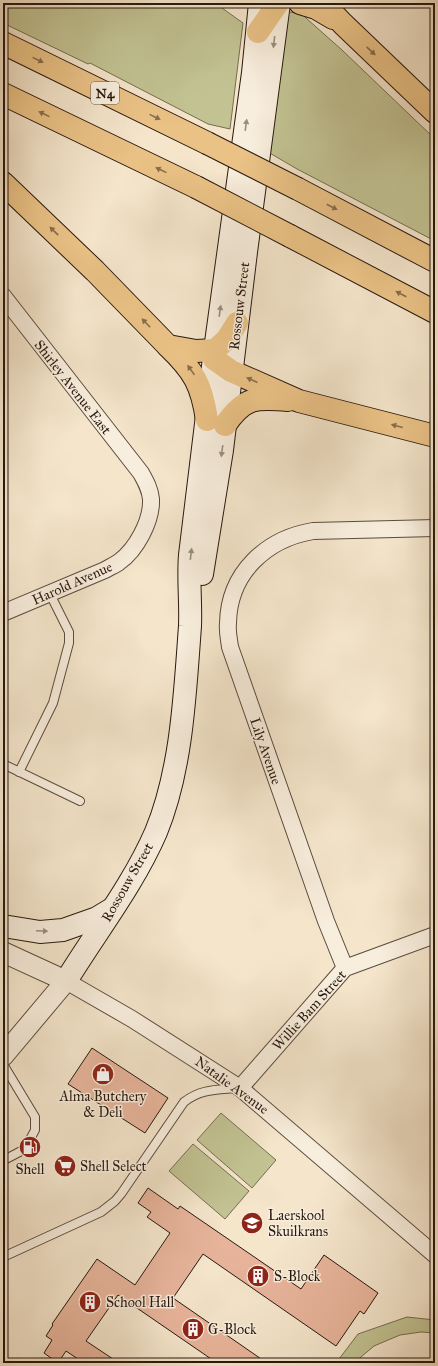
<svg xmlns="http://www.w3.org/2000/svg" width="438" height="1366" font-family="'IM FELL Great Primer',serif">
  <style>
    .green { fill: #c2c292; stroke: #756d50 }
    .building { fill: #e7b49b; stroke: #28180f }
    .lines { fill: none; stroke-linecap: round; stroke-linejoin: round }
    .service-casing { stroke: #5b4b3e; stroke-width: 10 }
    .minor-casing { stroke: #5b4b3e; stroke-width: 18 }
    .tertiary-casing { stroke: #5b4b3e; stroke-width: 22 }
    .secondary-casing { stroke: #28180f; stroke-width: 24 }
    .motorway-casing { stroke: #28180f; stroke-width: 24 }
    .service { stroke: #f8eedd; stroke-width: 8 }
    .minor { stroke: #f8eedd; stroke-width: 16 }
    .tertiary { stroke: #f8eedd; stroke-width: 20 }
    .secondary { stroke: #f8eedd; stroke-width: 22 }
    .motorway { stroke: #eac286; stroke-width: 22 }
    .motorway-bridge-casing { stroke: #28180f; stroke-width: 24; stroke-linecap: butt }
    .motorway-bridge { stroke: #eac286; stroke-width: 22 }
    .oneway { fill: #9a8e80 }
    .oneway2 { fill: #896d4a }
    .labels { text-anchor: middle; stroke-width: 3; stroke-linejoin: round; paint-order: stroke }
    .shield { fill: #f8eedd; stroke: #66584d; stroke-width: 1 }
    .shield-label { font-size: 13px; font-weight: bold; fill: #28180f }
    .street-label { font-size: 14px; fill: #28180f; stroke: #f8eedd }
    .poi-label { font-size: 14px; fill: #28180f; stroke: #f8eedd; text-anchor: start }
  </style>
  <rect width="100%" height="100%" fill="#f4e5cb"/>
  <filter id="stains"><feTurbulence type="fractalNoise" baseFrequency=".005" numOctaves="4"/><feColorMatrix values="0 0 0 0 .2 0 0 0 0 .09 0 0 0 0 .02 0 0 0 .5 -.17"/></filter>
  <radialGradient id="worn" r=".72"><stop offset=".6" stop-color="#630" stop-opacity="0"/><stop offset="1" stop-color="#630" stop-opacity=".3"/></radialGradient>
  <g class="green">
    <polygon points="3,3 215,3 243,23 230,129 208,124 90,63 88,64 3,23"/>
    <polygon points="290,12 302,14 306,18 342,50 435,139 435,241 297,169 268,152 287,13"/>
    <polygon points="221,1113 276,1160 252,1188 197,1140"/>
    <polygon points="193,1144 249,1191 225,1219 169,1171"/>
    <polygon points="407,1317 435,1320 435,1333 421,1332 400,1335 374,1346 354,1363 336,1363 358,1334"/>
  </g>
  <g class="building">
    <polygon points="92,1048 168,1098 145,1133 68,1084"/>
    <polygon points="148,1188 178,1209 180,1206 301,1289 324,1255 378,1293 364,1314 360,1311 336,1346 203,1254 173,1298 267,1363 217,1363 118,1295 86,1341 119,1363 84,1363 66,1351 58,1363 44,1353 52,1340 46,1336 53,1325 52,1324 97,1259 135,1285 170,1233 147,1217 151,1212 138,1203"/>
  </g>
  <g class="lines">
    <g class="service-casing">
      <g id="service">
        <polyline points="3,764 80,801"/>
        <polyline points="19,772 53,703 69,643 69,632 50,594"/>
        <polyline points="3,1064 35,1117 35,1130 25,1149 6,1159 3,1159"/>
        <path d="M3,1257L101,1212L115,1201L121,1194L184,1102C201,1089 216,1090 237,1088"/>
      </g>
    </g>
    <g class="minor-casing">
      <g id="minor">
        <path d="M3,296L141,473C146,482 150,489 151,499C152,521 136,550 119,562C115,565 110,567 105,570L3,613"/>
        <path d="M345,968L326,921L230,647C229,639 227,631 228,623C229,573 266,539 313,531L435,528"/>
        <polyline points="66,981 132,1019 240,1088 435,1255"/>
        <polyline points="240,1088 345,968 435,935"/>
      </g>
    </g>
    <g class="tertiary-casing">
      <polyline id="tertiary" points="3,952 66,981 3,1056"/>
    </g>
    <g class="secondary-casing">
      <g id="secondary">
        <polyline points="202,574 222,450 246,252 279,3"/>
        <polyline points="3,926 40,932 63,930 97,918 112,909"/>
        <path d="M66,981C96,932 133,885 156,832C182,769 185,693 190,626C191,602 188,579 190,555L215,350L253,73L260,3"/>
      </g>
    </g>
    <g class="motorway-casing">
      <g id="motorway">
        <polyline points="300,3 316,8 333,18"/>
        <polyline points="323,3 343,24 435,112"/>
        <polyline points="258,32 278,3"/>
        <polyline points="3,43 207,143"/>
        <polyline points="3,94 196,187"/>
        <polyline points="3,183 95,271 168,346 196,351 215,350 227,339 237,323"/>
        <polyline points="298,189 435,261"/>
        <polyline points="290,236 435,312"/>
        <path d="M168,346C194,371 202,385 207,420"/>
        <polyline points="214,359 231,371 299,401 435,436"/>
        <path d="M225,425C244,397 256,397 288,400"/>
      </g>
    </g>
    <use href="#service" class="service"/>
    <use href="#minor" class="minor"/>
    <use href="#tertiary" class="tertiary"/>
    <use href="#secondary" class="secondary"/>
    <use href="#motorway" class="motorway"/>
    <g class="motorway-bridge-casing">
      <g id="motorway-bridge">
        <polyline points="207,143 298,189"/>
        <polyline points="196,187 290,236"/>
      </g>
    </g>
    <use href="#motorway-bridge" class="motorway-bridge"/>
  </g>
  <defs><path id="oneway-solid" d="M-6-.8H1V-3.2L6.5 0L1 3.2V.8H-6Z"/></defs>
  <g class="oneway">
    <use href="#oneway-solid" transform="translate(274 42) rotate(97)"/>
    <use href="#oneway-solid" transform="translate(246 125) rotate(-82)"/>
    <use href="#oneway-solid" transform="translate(220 311) rotate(-82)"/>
    <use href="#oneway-solid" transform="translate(222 451) rotate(98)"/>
    <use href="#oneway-solid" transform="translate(191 554) rotate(-83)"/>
    <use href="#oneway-solid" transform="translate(42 931) rotate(2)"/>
  </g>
  <g class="oneway2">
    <use href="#oneway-solid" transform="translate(371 51) rotate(43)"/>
    <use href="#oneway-solid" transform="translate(38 60) rotate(26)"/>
    <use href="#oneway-solid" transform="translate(44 114) rotate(-154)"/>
    <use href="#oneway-solid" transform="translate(155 117) rotate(26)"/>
    <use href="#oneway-solid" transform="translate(161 170) rotate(-154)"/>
    <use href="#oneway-solid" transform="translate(332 207) rotate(28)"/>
    <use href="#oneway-solid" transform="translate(54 231) rotate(-136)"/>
    <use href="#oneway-solid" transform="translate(401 294) rotate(-152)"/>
    <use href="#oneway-solid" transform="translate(146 323) rotate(-134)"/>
    <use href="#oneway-solid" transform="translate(191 370) rotate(-125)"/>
    <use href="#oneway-solid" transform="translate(252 380) rotate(-156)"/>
    <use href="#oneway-solid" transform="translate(397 426) rotate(-165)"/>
  </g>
  <defs>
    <g id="shop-disc" transform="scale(1.15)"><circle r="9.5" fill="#8f2418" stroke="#f8eedd"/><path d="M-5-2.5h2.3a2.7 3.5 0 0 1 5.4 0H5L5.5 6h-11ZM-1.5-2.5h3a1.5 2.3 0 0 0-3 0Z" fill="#fff"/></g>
    <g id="fuel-disc" transform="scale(1.15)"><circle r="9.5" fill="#8f2418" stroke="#f8eedd"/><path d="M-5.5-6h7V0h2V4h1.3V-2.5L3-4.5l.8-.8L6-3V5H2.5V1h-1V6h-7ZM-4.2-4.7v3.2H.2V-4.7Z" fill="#fff"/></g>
    <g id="supermarket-disc" transform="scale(1.15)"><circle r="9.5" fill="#8f2418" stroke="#f8eedd"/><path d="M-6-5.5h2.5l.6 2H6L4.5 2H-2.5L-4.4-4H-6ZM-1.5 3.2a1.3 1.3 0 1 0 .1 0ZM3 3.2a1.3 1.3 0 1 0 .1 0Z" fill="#fff"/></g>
    <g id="school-disc" transform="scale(1.15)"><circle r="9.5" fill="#8f2418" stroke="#f8eedd"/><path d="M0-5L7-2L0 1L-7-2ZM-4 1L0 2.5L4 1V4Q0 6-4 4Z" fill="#fff"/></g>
    <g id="building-disc" transform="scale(1.15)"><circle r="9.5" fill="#8f2418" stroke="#f8eedd"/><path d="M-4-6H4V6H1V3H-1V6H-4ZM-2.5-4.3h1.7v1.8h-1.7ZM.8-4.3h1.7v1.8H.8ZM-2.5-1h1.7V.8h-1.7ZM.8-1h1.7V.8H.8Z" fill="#fff"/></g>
  </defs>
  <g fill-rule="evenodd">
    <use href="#shop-disc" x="103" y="1074"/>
    <use href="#fuel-disc" x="30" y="1147"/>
    <use href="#supermarket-disc" x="65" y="1166"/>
    <use href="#school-disc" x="252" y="1223"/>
    <use href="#building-disc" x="258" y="1276"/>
    <use href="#building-disc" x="90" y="1302"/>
    <use href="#building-disc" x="193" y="1329"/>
  </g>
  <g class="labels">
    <rect class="shield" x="91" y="82" width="28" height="22" rx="3"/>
    <g class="shield-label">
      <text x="105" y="98">N4</text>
    </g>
    <g class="street-label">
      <text transform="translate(239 306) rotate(-83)" y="5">Rossouw Street</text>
      <text transform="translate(73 387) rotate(52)" y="5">Shirley Avenue East</text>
      <text transform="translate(72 583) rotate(-24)" y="5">Harold Avenue</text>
      <text transform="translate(266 751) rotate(71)" y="5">Lily Avenue</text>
      <text transform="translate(127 882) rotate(-60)" y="5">Rossouw Street</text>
      <text transform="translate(309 1010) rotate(-48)" y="5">Willie Bam Street</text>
      <text transform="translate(232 1085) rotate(36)" y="5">Natalie Avenue</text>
    </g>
    <g class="poi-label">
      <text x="103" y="1101" text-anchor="middle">Alma Butchery<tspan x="103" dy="16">&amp; Deli</tspan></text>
      <text x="80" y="1171">Shell Select</text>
      <text x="30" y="1174" text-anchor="middle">Shell</text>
      <text x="268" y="1220">Laerskool<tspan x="268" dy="16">Skuilkrans</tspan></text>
      <text x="274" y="1281">S-Block</text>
      <text x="106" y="1307">School Hall</text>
      <text x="208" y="1334">G-Block</text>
    </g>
  </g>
  <rect width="438" height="1366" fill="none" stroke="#f4e5cb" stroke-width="16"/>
  <rect x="4" y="4" width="430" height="1358" fill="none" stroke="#28180f" stroke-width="2"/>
  <rect x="8" y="8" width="422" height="1350" fill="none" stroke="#28180f"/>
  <rect width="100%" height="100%" filter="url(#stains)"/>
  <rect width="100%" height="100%" fill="url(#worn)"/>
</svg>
